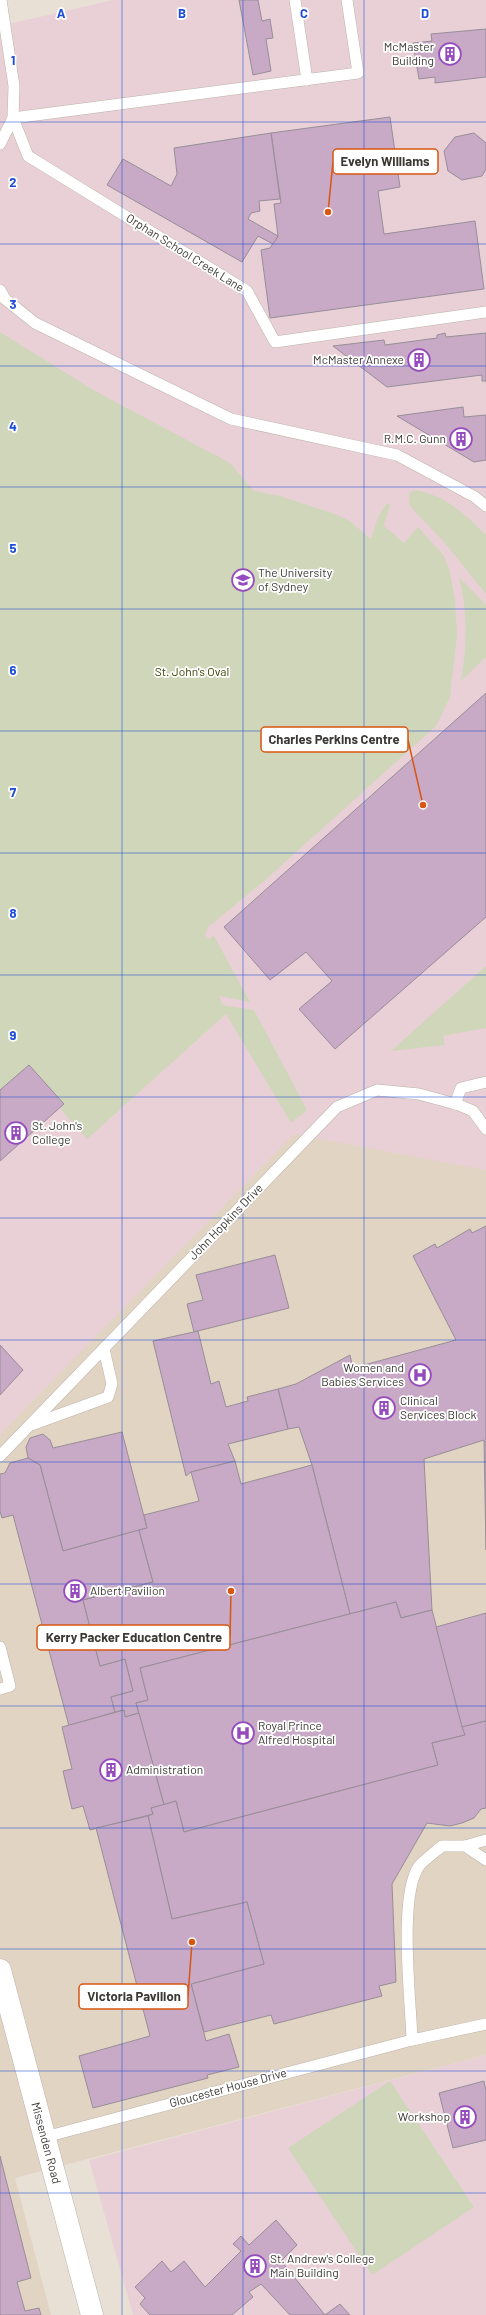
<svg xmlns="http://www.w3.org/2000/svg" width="486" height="2315" font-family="Barlow,sans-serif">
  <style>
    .built { fill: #e2d4c3 }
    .education { fill: #e9d0d7 }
    .green { fill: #d0d6b9 }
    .building { fill: #c8a9c6; stroke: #978e97 }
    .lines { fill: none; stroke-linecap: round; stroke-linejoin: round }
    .service-casing { stroke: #bcb3a9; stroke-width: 12 }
    .tertiary-casing { stroke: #bcb3a9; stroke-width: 23 }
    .service { stroke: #fff; stroke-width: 11 }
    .tertiary { stroke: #fff; stroke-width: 22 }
    .grid { fill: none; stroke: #1d4ed8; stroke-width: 1; stroke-opacity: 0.55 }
    .labels { text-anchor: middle; stroke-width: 3.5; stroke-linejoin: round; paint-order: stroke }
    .poi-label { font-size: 12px; fill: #3c3935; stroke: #fff; text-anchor: start }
    .street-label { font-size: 12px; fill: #3c3935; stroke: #fff }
    .park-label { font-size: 12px; fill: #3c4401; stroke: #fff }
    .grid-label { font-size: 13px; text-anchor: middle; font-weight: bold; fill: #1d4ed8; stroke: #fff; stroke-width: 3.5; stroke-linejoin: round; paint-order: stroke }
    .leader { fill: none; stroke: #d75610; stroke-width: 1.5 }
    .callout-dot { fill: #d75610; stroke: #fff; stroke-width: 1.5 }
    .callout { fill: #fff; stroke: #d75610; stroke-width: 1.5 }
    .callout-label { font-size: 13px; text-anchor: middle; font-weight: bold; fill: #3c3935 }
  </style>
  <rect width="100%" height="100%" fill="#e8e0d5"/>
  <polygon class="built" points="486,679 486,2055 15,2178 51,2315 0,2315 0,1412"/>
  <g class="education">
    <polygon points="113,0 486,0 486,1170 294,1134 0,1434 0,26"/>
    <polygon points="486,2055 486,2315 133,2315 89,2160"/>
  </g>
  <g class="green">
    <polygon points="0,332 95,391 230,463 254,491 280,496 335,514 350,521 371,539 378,517 387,503 390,505 384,526 404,543 418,527 444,556 449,569 455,599 457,635 450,697 436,726 263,882 208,927 205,935 208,939 214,936 250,1002 219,996 223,1005 254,1010 307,1110 291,1123 226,1014 87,1139 61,1110 64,1104 29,1065 0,1090"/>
    <path d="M414,490C444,494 465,514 486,535V594L445,543L410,506L409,494Z"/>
    <path d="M459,577L486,605V657L461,681C467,646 468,612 459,577Z"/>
    <polygon points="486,966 486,1028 443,1036 445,1045 391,1051"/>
    <polygon points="390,2081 474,2207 372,2275 288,2148"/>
  </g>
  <g class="building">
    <polygon points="239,0 258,0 262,21 270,19 273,38 266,39 271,71 253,75"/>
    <polygon points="486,29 486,77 435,83 435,77 419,79 413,43 432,41 431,34"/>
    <polygon points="390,117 400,187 378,191 384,234 475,221 484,289 270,318 261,250 270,248 278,236 274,204 281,203 271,133"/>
    <polygon points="271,133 280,199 259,201 260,211 251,213 248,219 278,236 273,244 258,236 242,262 107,185 123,159 171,186 177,174 174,148"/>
    <polygon points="474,133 486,143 486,169 482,176 462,180 448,171 444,151 455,137"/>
    <polygon points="445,333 446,337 486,333 486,381 482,381 482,375 387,387 333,346 384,340 385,345 437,338 437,335"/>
    <polygon points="463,407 464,417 486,415 486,460 474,462 397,416"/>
    <polygon points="486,693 486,917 335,1049 299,1009 332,981 306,952 270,980 224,927"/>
    <polygon points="29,1065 64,1104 0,1161 0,1090"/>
    <polygon points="486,1226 486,1550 484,1440 424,1459 432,1610 401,1618 396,1602 350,1614 312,1465 299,1427 288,1429 278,1389 296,1384 350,1355 353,1368 456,1340 413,1256 435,1244 437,1248 470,1229 472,1233"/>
    <polygon points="275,1255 289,1308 194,1332 187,1304 203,1300 196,1275"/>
    <polygon points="198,1331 211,1384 219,1381 226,1407 248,1401 247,1397 278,1389 288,1429 228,1444 235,1461 191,1472 186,1476 153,1341"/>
    <polygon points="0,1345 23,1370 0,1395"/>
    <polygon points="122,1432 147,1528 63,1551 40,1465 28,1458 26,1447 30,1438 43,1434 50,1440 53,1448"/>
    <polygon points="28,1458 40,1465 63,1551 139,1530 153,1582 83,1600 100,1666 125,1659 133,1691 111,1697 115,1712 69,1726 13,1515 2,1518 0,1511 0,1474 5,1473 10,1463"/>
    <polygon points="235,1461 241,1484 312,1465 350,1614 140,1668 148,1700 136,1703 139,1713 125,1717 124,1710 115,1712 111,1697 133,1691 125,1659 100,1666 83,1600 153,1582 139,1530 147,1528 144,1515 199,1501 191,1472"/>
    <polygon points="396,1602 401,1618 432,1610 465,1735 432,1743 438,1765 184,1832 176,1801 164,1805 136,1703 148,1700 140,1668"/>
    <polygon points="486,1613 486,1721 462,1727 436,1627"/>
    <polygon points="124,1710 125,1717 139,1713 164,1805 151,1808 153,1814 90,1830 83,1806 72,1809 63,1771 72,1769 62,1727"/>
    <polygon points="486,1721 486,1808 481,1809 474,1818 462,1823 450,1826 427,1823 392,1884 396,1982 379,1986 382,1996 274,2024 271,2015 204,2032 191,1984 264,1964 247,1902 172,1919 148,1816 153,1814 151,1808 176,1801 184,1832 438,1765 432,1743 465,1735 462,1727"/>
    <polygon points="148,1816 172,1919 247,1902 264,1964 191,1984 206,2041 229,2034 239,2067 207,2075 208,2078 93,2108 79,2056 150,2036 96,1828"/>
    <polygon points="484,2081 486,2091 486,2140 453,2148 439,2093"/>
    <polygon points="0,2156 31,2278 17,2282 25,2311 39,2308 41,2315 0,2315"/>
    <polygon points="276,2220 297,2245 281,2261 325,2315 290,2315 261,2284 249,2292 253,2297 232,2315 150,2315 140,2304 145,2298 135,2287 162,2261 171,2272 184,2261 205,2287 241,2251 233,2244 241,2236 249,2245"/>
    <polygon points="340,2304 350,2315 325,2315"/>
  </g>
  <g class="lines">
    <g class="service-casing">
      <g id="service">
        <polyline points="1,0 14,86 13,118 28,156 247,291 275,342 486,312"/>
        <polyline points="295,0 307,80"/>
        <polyline points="0,144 13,118 358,73 347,0"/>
        <polyline points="0,290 5,299 35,323 231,419 397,455 475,497 486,506"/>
        <polyline points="455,1104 461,1088 486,1082"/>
        <polyline points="31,1425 108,1397 112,1384 104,1349"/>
        <polyline points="0,1456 337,1107 377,1090 419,1094 459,1105 473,1111 486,1129"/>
        <polyline points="0,1647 10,1686 0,1689"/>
        <polyline points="465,1846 486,1840"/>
        <path d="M412,2040C411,2002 398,1896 419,1866C425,1859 435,1852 442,1846H465L486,1860"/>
        <polyline points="45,2137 412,2040 486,2024"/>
      </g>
    </g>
    <g class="tertiary-casing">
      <polyline id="tertiary" points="0,1970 92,2315"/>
    </g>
    <use href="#service" class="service"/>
    <use href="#tertiary" class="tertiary"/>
  </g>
  <path class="grid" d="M122,0V2315M243,0V2315M364,0V2315M0,122H486M0,244H486M0,366H486M0,487H486M0,609H486M0,731H486M0,853H486M0,975H486M0,1097H486M0,1218H486M0,1340H486M0,1462H486M0,1584H486M0,1706H486M0,1828H486M0,1949H486M0,2071H486M0,2193H486"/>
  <defs>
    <g id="building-ring" transform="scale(1.15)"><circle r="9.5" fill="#fff" stroke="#954abd" stroke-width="1.5"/><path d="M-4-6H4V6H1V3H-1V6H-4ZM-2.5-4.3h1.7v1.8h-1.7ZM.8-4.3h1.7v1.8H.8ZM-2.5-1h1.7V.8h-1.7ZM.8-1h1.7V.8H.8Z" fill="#954abd"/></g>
    <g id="university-ring" transform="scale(1.15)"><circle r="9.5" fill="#fff" stroke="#954abd" stroke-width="1.5"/><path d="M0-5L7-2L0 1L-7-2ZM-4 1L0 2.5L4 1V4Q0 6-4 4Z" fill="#954abd"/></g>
    <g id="hospital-ring" transform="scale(1.15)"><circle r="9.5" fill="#fff" stroke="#954abd" stroke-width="1.5"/><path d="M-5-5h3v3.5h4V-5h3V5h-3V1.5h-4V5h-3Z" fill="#954abd"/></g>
  </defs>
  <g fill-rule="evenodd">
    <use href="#building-ring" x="450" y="54"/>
    <use href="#building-ring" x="419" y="360"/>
    <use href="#building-ring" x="461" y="439"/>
    <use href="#university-ring" x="243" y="580"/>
    <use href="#building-ring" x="16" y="1133"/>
    <use href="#hospital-ring" x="420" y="1375"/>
    <use href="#building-ring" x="384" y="1408"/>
    <use href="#building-ring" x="75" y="1591"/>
    <use href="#hospital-ring" x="243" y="1733"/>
    <use href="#building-ring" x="111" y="1770"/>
    <use href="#building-ring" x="465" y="2117"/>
    <use href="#building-ring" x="255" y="2266"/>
  </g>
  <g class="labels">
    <g class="poi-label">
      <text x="434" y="51" text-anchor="end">McMaster<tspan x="434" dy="14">Building</tspan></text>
      <text x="404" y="364" text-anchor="end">McMaster Annexe</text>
      <text x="446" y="443" text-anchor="end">R.M.C. Gunn</text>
      <text x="258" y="577">The University<tspan x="258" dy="14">of Sydney</tspan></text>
      <text x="32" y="1130">St. John's<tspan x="32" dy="14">College</tspan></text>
      <text x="404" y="1372" text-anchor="end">Women and<tspan x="404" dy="14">Babies Services</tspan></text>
      <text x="400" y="1405">Clinical<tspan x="400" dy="14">Services Block</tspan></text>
      <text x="90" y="1595">Albert Pavilion</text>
      <text x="258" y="1730">Royal Prince<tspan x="258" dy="14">Alfred Hospital</tspan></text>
      <text x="126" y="1774">Administration</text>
      <text x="450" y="2121" text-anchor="end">Workshop</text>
      <text x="270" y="2263">St. Andrew's College<tspan x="270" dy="14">Main Building</tspan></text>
    </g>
    <g class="street-label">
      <text transform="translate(185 253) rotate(32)" y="4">Orphan School Creek Lane</text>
      <text transform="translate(226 1222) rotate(-46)" y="4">John Hopkins Drive</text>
      <text transform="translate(228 2088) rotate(-15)" y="4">Gloucester House Drive</text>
      <text transform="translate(46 2143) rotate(75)" y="4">Missenden Road</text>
    </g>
    <g class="park-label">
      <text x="192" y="676">St. John's Oval</text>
    </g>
  </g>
  <g class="grid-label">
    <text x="61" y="18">A</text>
    <text x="182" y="18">B</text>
    <text x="304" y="18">C</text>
    <text x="425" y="18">D</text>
    <text x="13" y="65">1</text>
    <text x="13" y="187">2</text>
    <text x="13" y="309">3</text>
    <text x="13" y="431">4</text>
    <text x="13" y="553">5</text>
    <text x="13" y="675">6</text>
    <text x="13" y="797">7</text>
    <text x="13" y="918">8</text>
    <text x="13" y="1040">9</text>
  </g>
  <path class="leader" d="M328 212L333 162M423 805L408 740M231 1591L230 1637M192 1942L188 1996"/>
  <g class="callout-dot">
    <circle cx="328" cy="212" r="4"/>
    <circle cx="423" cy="805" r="4"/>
    <circle cx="231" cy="1591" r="4"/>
    <circle cx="192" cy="1942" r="4"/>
  </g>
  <g class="callout">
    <rect x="333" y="149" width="105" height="25" rx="4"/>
    <rect x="261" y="727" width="147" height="25" rx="4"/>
    <rect x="37" y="1625" width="193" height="25" rx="4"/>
    <rect x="79" y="1984" width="109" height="25" rx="4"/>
  </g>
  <g class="callout-label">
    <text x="385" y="166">Evelyn Williams</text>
    <text x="334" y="744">Charles Perkins Centre</text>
    <text x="134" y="1642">Kerry Packer Education Centre</text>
    <text x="134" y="2001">Victoria Pavilion</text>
  </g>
</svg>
